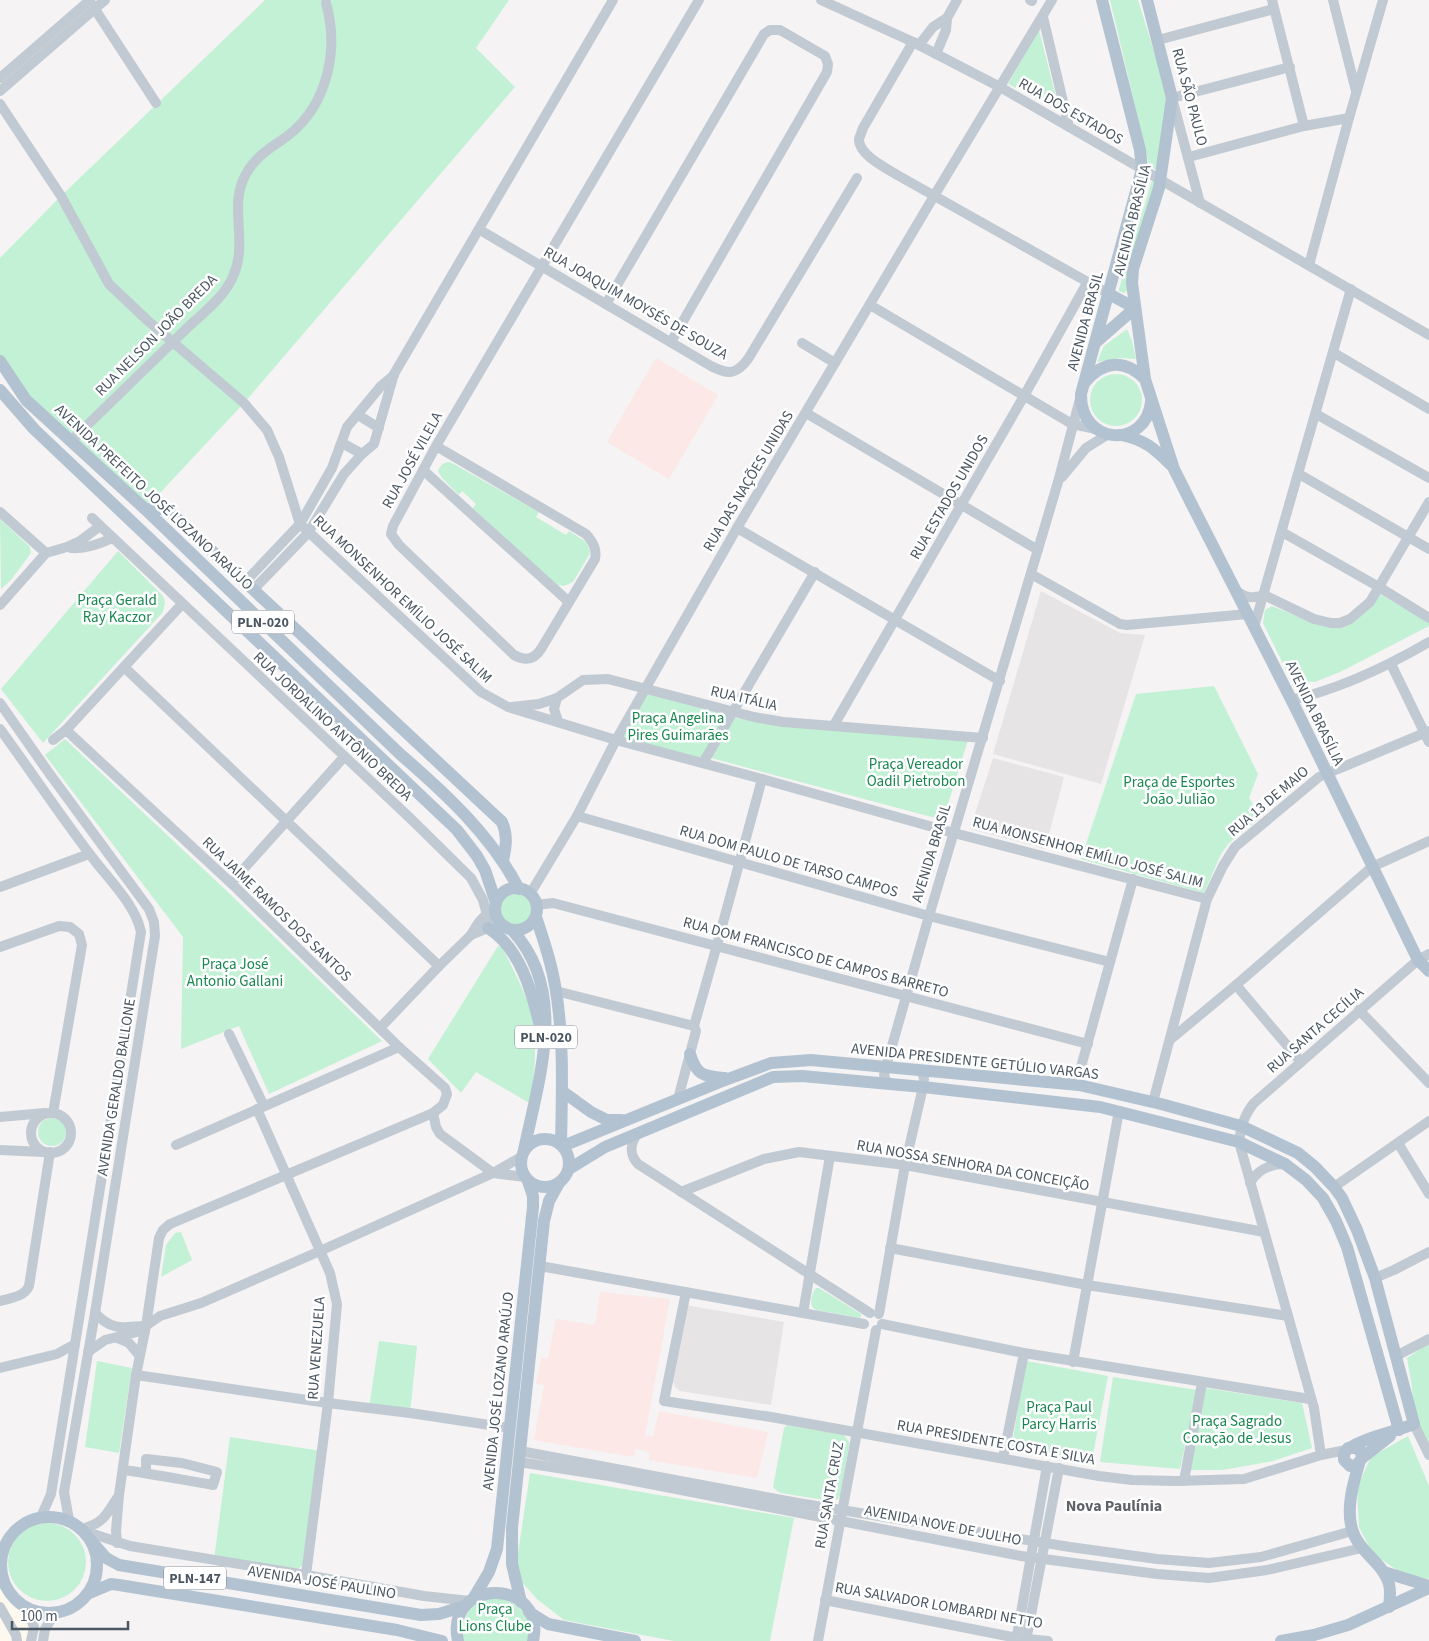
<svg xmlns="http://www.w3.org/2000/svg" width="1429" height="1641" font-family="'Source Sans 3',sans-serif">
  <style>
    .commercial { fill: #fdf9ef }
    .education { fill: #e6e4e5 }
    .medical { fill: #fce8e6 }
    .green { fill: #c3f1d5 }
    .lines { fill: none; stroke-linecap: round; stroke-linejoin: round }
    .minor { stroke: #c1cad2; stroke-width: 10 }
    .major { stroke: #b3c2d1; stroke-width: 12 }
    .labels { text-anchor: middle; stroke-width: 5; stroke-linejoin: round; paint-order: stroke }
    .shield { fill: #fff; stroke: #808990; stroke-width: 1 }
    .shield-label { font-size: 14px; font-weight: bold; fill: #4a5661 }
    .street-label { font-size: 15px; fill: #4a5661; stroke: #fff }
    .park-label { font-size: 15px; fill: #17864f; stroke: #fff }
    .neighbourhood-label { font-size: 16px; font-weight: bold; fill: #5f6368; stroke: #fff }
  </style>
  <rect width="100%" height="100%" fill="#f5f3f3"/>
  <polygon class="commercial" points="0,1587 6,1597 13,1605 24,1613 31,1624 28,1641 0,1641"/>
  <g class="education">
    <polygon points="1041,591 1120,633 1145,635 1101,784 993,754"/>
    <polygon points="993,758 1064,777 1045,849 970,829"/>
    <polygon points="685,1305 784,1322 771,1405 680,1391 675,1387 673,1381"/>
  </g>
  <g class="medical">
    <polygon points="656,358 718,395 669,479 607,442"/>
    <polygon points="600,1292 670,1299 645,1435 653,1437 659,1411 768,1432 757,1478 649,1460 650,1452 635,1449 634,1457 534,1440 544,1385 536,1384 541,1358 548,1358 556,1319 595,1325"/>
  </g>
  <g class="green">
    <polygon points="265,0 509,0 476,48 515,87 244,403 145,509 26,400 0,361 0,258 61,196"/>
    <polygon points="1110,0 1138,0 1168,97 1156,170 1149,165"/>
    <polygon points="1039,30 1059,109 1008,84"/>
    <polygon points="1153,177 1156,181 1127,291 1124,293 1119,291 1119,289"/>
    <polygon points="1127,329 1132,341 1136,359 1119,358 1097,362 1104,346"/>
    <circle cx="1116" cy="400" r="26"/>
    <path d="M450,462L539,512L536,517L566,535L569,531L586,542L590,551L589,555L573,582L564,586L554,584L473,508L476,504L462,491L459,495L442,478L438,471C440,465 444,462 450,462Z"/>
    <polygon points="0,519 30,547 31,553 11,580 1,589"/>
    <polygon points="118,551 163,596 165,602 163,612 43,743 1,689"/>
    <polygon points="1380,594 1429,623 1429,626 1340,672 1315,682 1300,681 1289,676 1263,623 1265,610 1272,606 1318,625 1345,626"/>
    <polygon points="1214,686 1258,774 1249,798 1261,817 1229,843 1221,854 1204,893 1081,859 1136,694"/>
    <polygon points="646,692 730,714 702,760 620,739"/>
    <polygon points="735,718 806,727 968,740 943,820 711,758"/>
    <polygon points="65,739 231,895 382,1041 269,1094 239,1026 181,1049 183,937 45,755"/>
    <circle cx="516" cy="909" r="16"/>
    <path d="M498,946L502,947C510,964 520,982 527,1000C539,1033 535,1070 531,1104L476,1072L461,1093L428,1059Z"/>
    <circle cx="52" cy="1132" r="14"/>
    <polygon points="181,1232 192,1260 161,1277 166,1245 175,1233"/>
    <path d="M816,1288H819L861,1314V1316L860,1318L816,1310L812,1307C810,1301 812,1293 816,1288Z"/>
    <polygon points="379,1341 417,1346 410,1413 369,1408"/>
    <polygon points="1429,1343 1429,1455 1414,1424 1412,1387 1407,1358"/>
    <polygon points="97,1361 132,1368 119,1453 85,1447"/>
    <polygon points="1026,1361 1108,1376 1091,1465 1011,1451"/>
    <polygon points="1113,1377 1197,1390 1180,1469 1100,1462"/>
    <polygon points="1205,1388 1302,1403 1312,1448 1273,1461 1222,1470 1190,1470"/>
    <polygon points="787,1425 844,1435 849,1442 849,1446 841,1494 838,1499 830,1501 781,1493 777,1491 773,1487 784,1428"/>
    <polygon points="1408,1436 1429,1486 1429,1579 1403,1574 1373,1554 1359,1527 1357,1488 1371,1457"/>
    <polygon points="230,1437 322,1451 307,1563 292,1572 214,1560"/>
    <polygon points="530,1473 794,1518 770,1641 674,1641 564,1620 538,1600 518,1578 518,1553"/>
    <circle cx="47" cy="1562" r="39"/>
    <polygon points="505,1596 528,1616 530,1641 461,1641 459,1627 475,1601"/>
  </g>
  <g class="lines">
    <g class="minor">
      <polyline points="89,0 156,103"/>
      <polyline points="821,0 913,42 1000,87 1429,335"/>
      <polyline points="1030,0 1032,1"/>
      <polyline points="1272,0 1304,126"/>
      <polyline points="1333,0 1356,91"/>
      <polyline points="1043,17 1069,127"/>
      <polyline points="1158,40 1274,9"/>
      <path d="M913,42L863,128C862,131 860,136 859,139C858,155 888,169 899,176L1109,294"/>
      <polyline points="919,45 933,27 947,18"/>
      <polyline points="936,54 946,30 947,18 957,0"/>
      <polyline points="0,78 90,0"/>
      <polyline points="0,91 105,0"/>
      <polyline points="0,104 61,196 109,284 147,320 244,403 267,430 279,457 300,524 481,692 508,707 616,740 762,779 954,833 1207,899"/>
      <polyline points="1189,157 1304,126 1349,118"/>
      <polyline points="1200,203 1172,98 1290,67"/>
      <path d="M480,230L711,366C728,375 736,375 748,359L857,178"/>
      <polyline points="1309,265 1349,118 1383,0"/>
      <polyline points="606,304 764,34 770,30 780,30 825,56 828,64 827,72 671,342"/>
      <polyline points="870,305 1072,424 1096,429"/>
      <polyline points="802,343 835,363"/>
      <polyline points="1334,353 1429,409"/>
      <polyline points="806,413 1038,550"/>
      <polyline points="1316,414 1429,478"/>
      <polyline points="358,415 379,428"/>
      <path d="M71,441C108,405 145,369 182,333C200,315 225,298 234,274C248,240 228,205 246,174C256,155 273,147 290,134C328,103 339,49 326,3"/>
      <polyline points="342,443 362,454"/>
      <path d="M436,446L586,534C593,542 597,549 595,559L541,649C534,660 525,661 514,655L399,545L391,534L393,526L436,446L699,0"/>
      <polyline points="423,470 569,602"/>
      <polyline points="1299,474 1429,549"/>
      <polyline points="1062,477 1086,448 1107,435"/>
      <polyline points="0,512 46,553"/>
      <polyline points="92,518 411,819 471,878 483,900 487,915 488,928"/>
      <polyline points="737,528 1000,681"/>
      <polyline points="1282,532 1379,587 1429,618"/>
      <path d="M71,548C85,549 100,544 112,538"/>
      <polyline points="1031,574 1120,624 1127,625 1248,614"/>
      <polyline points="246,581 300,524 332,468 347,427 381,386 394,375"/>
      <polyline points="254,589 308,533 344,474 362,454 374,444 394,374 613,0"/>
      <path d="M1235,590C1245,598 1252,599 1264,595"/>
      <polyline points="1264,595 1314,619 1331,623 1340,623 1350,619 1370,602 1429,502"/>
      <polyline points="0,605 46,553 67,547 80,541 100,526"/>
      <polyline points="1254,627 1351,289"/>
      <polyline points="1391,664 1429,742"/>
      <polyline points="124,667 439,966"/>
      <polyline points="557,698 554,709 558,721"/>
      <path d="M1291,700C1340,689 1386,667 1429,642"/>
      <polyline points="0,703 49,773 149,909 154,922 155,936 95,1313 64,1492 69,1520"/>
      <polyline points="512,707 539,704 557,698 583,680 608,679 754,717 783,722 983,738"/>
      <polyline points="834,725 1024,396 1087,283"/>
      <path d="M0,729C30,770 58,812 89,853C106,877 135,903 141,932L51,1494L41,1517"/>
      <polyline points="66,730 231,883 399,1047 445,1088 447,1094 443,1105 433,1113 170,1224 163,1230 159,1238 146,1326 136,1375 119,1495 116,1531 117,1543"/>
      <polyline points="53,740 66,730 182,604"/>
      <polyline points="703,763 815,572"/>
      <polyline points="577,816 929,916 1110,962"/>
      <polyline points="231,883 344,757"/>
      <polyline points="0,887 89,854"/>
      <polyline points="530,894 577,816 616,740 737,528 934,196 1052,0"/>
      <path d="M536,905L553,903C731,949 909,998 1088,1044"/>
      <path d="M471,935C477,924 483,914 495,911"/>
      <polyline points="0,947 59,926 70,927 79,934 82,945 53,1113"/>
      <polyline points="1236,985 1301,1062"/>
      <polyline points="556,991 694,1026"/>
      <polyline points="1359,1010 1429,1083"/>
      <polyline points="380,1028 439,966 471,935 488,928 506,928"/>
      <polyline points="229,1034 264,1106"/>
      <polyline points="1171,1039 1236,985 1372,867 1429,841"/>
      <polyline points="895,1085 886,1081 884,1075 886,1067 929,916 1058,482 1081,395"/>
      <polyline points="1076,1085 1133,879"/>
      <polyline points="678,1099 696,1031 694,1026 717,945 762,779"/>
      <polyline points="1153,1102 1207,899 1223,866 1235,847 1319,777 1429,731"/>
      <polyline points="257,1109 330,1273 337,1304 328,1403 306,1575"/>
      <polyline points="433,1113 436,1127 440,1134 493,1173"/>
      <circle cx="51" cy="1133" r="20"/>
      <polyline points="0,1117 45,1113"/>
      <path d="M637,1134C630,1145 629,1154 638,1164L870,1313"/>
      <polyline points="1398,1143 1429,1194"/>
      <polyline points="176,1145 399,1047"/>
      <polyline points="0,1150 44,1152"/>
      <polyline points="493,1173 525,1177"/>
      <path d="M1250,1183C1257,1170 1270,1164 1285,1164"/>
      <polyline points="1334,1187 1429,1121"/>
      <polyline points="681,1192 764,1159 799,1152 905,1165 1264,1232"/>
      <polyline points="890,1248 1087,1285 1288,1316"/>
      <polyline points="540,1266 864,1324"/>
      <polyline points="1375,1278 1394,1270 1429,1252"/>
      <polyline points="686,1292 664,1401 771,1417 1099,1476 1132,1480 1176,1481 1244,1479 1321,1455 1346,1450"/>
      <path d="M0,1301C11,1298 24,1297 29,1286L50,1152"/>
      <path d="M95,1313C111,1330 121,1328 142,1326"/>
      <polyline points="803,1313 830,1156"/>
      <polyline points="879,1314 905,1165 923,1087 924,1079 922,1071"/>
      <polyline points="882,1324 1024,1353 1310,1399"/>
      <polyline points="117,1338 129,1343 139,1355"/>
      <polyline points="88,1352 105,1340 137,1332 160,1316 201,1303 320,1251 493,1173 521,1157"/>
      <polyline points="1396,1356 1429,1339"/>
      <polyline points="1073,1362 1119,1111"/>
      <polyline points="0,1368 57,1354 75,1344"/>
      <polyline points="136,1375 328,1403 410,1413 510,1428"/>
      <polyline points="1414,1424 1429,1455"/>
      <polyline points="520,1451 798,1503 1070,1547 1157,1559 1209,1563 1261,1557 1352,1531"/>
      <path d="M1321,1455L1314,1408L1239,1142C1241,1127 1244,1115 1254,1103L1418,960L1429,954"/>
      <polyline points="1003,1458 1024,1353"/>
      <polyline points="519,1462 609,1476 1021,1556 1157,1574 1209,1578 1267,1570 1362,1548"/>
      <path d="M124,1470C153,1474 183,1480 213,1485L217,1472L182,1463L146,1459V1473"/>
      <polyline points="1184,1481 1202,1383"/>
      <path d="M82,1529C103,1523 106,1516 117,1498"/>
      <polyline points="84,1531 130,1546 306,1575 424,1596 470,1601"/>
      <polyline points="825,1600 1017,1638 1048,1641"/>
      <polyline points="0,1607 16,1635 17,1641"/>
      <polyline points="26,1607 34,1627 31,1641"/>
      <polyline points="43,1641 45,1629 55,1613"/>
      <polyline points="818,1641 876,1330"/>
      <polyline points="1016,1641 1047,1466"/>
      <polyline points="1026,1641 1059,1468"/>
    </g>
    <g class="major">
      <path d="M1102,0L1140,150L1142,169L1081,394C1080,446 1146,449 1151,402"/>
      <polyline points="1095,343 1135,308 1109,294"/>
      <path d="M0,361L26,400L145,509L400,754C445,793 491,835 519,889"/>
      <polyline points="1145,379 1132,283 1133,269 1159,188 1172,98 1147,0"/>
      <path d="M1085,382C1104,360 1125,359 1145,379L1174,469L1189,499L1296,709L1418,960L1429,971"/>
      <polyline points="0,390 34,429 457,830 477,856 485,870 496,903"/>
      <path d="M1121,435C1145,440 1154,448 1171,465"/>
      <path d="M145,509H167L502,822C508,836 506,846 503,861"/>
      <circle cx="516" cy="909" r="21"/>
      <path d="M536,917C544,941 552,965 556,991C564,1041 562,1093 561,1144"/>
      <path d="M488,928C520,948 532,991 540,1027"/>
      <path d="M512,930C569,991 539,1078 524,1150"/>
      <path d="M690,1054C697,1076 703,1076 725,1078"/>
      <polyline points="562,1091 591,1112 607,1120 622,1120"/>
      <circle cx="545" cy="1163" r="24"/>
      <path d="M563,1146L720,1082L771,1063L811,1060L1079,1085L1161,1104L1241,1126L1298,1153L1315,1167L1334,1187L1342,1198L1357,1230L1375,1278L1414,1424C1398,1431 1353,1440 1344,1453V1460L1350,1466L1357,1465L1362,1458L1361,1451L1355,1448H1348"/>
      <polyline points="569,1169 605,1147 773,1077 802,1076 923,1087 1100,1107 1239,1142 1285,1164 1306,1180 1323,1198 1336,1221 1347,1247 1399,1430"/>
      <polyline points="1362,1458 1390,1436"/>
      <path d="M1359,1464C1353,1484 1346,1508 1352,1529C1358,1552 1383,1562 1389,1584C1391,1591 1390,1599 1389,1607"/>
      <circle cx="49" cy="1565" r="48"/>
      <polyline points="93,1543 106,1558 119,1565 421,1615 439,1614 465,1606"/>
      <polyline points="1384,1572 1429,1586"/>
      <polyline points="87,1594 111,1584 119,1585 397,1630 442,1641"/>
      <polyline points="473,1599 489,1572 497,1549 533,1207 533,1196 528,1181"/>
      <polyline points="521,1602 512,1564 512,1528 544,1221 549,1201 559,1183"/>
      <polyline points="529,1612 548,1624 635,1641"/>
      <path d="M458,1641C444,1577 547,1577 533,1641"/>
      <polyline points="1281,1641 1314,1635 1348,1625 1429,1588"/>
    </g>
  </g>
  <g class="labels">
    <g class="shield">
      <rect x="232" y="610.5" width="62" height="23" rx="4"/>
      <rect x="515" y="1025.5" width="62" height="23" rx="4"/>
      <rect x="164" y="1566.5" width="62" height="23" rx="4"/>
    </g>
    <g class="shield-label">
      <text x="263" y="627">PLN-020</text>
      <text x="546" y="1042">PLN-020</text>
      <text x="195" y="1583">PLN-147</text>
    </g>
    <g class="street-label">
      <text transform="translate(1190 97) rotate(75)" y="5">RUA SÃO PAULO</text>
      <text transform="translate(1071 111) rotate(30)" y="5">RUA DOS ESTADOS</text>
      <text transform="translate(1132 220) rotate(-76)" y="5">AVENIDA BRASÍLIA</text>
      <text transform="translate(636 303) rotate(30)" y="5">RUA JOAQUIM MOYSÉS DE SOUZA</text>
      <text transform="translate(1085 321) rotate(-75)" y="5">AVENIDA BRASIL</text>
      <text transform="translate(156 335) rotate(-45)" y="5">RUA NELSON JOÃO BREDA</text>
      <text transform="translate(412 460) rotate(-61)" y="5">RUA JOSÉ VILELA</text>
      <text transform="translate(748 481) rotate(-59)" y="5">RUA DAS NAÇÕES UNIDAS</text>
      <text transform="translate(154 497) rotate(43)" y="5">AVENIDA PREFEITO JOSÉ LOZANO ARAÚJO</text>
      <text transform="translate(949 497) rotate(-60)" y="5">RUA ESTADOS UNIDOS</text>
      <text transform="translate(403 599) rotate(43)" y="5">RUA MONSENHOR EMÍLIO JOSÉ SALIM</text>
      <text transform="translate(744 698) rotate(13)" y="5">RUA ITÁLIA</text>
      <text transform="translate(1315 713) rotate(64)" y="5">AVENIDA BRASÍLIA</text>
      <text transform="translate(333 726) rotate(43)" y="5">RUA JORDALINO ANTÔNIO BREDA</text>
      <text transform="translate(1268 801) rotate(-40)" y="5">RUA 13 DE MAIO</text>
      <text transform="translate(1088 852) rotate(15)" y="5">RUA MONSENHOR EMÍLIO JOSÉ SALIM</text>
      <text transform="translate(931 853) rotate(-73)" y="5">AVENIDA BRASIL</text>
      <text transform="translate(789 861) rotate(16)" y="5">RUA DOM PAULO DE TARSO CAMPOS</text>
      <text transform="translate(277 909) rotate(44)" y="5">RUA JAIME RAMOS DOS SANTOS</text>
      <text transform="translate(816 957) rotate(15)" y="5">RUA DOM FRANCISCO DE CAMPOS BARRETO</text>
      <text transform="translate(1315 1030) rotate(-41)" y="5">RUA SANTA CECÍLIA</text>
      <text transform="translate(975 1061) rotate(6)" y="5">AVENIDA PRESIDENTE GETÚLIO VARGAS</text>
      <text transform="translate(116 1087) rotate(-81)" y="5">AVENIDA GERALDO BALLONE</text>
      <text transform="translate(973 1165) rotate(10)" y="5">RUA NOSSA SENHORA DA CONCEIÇÃO</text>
      <text transform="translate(316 1348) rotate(-86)" y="5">RUA VENEZUELA</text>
      <text transform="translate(498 1391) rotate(-84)" y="5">AVENIDA JOSÉ LOZANO ARAÚJO</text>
      <text transform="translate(996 1442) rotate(10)" y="5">RUA PRESIDENTE COSTA E SILVA</text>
      <text transform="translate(829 1495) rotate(-80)" y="5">RUA SANTA CRUZ</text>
      <text transform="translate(943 1525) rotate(11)" y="5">AVENIDA NOVE DE JULHO</text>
      <text transform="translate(322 1582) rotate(9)" y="5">AVENIDA JOSÉ PAULINO</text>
      <text transform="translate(939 1605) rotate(10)" y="5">RUA SALVADOR LOMBARDI NETTO</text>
    </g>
    <g class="park-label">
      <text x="117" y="605">Praça Gerald<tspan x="117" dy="17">Ray Kaczor</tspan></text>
      <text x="678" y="723">Praça Angelina<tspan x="678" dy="17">Pires Guimarães</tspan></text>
      <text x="916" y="769">Praça Vereador<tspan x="916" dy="17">Oadil Pietrobon</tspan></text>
      <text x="1179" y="787">Praça de Esportes<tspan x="1179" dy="17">João Julião</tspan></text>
      <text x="235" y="969">Praça José<tspan x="235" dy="17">Antonio Gallani</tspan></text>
      <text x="1059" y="1412">Praça Paul<tspan x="1059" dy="17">Parcy Harris</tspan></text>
      <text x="1237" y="1426">Praça Sagrado<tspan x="1237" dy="17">Coração de Jesus</tspan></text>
      <text x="495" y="1614">Praça<tspan x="495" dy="17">Lions Clube</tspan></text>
    </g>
    <g class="neighbourhood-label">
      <text x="1114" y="1511">Nova Paulínia</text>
    </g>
  </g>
  <path d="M12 1621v8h116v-8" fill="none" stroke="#4a5661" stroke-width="2.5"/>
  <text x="20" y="1621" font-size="15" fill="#4a5661" stroke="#ffffff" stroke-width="4" paint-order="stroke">100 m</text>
</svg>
